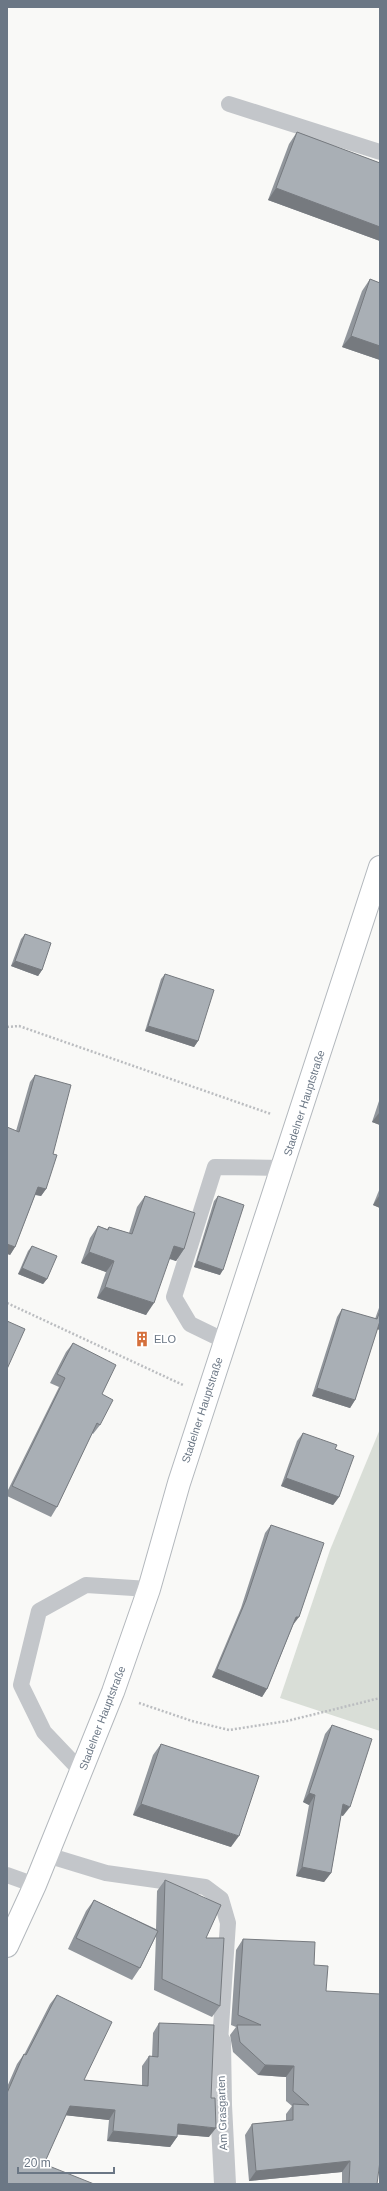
<svg xmlns="http://www.w3.org/2000/svg" width="387" height="2191" font-family="Helvetica,sans-serif">
  <style>
    .green { fill: #d9ded7 }
    .lines { fill: none; stroke-linecap: round; stroke-linejoin: round }
    .secondary-casing { stroke: #b3b8bd; stroke-width: 24 }
    .path { stroke: #bbbdc0; stroke-width: 2.5; stroke-dasharray: 2 2; stroke-linecap: butt }
    .service { stroke: #c3c6ca; stroke-width: 16 }
    .minor { stroke: #c3c6ca; stroke-width: 22 }
    .secondary { stroke: #fff; stroke-width: 22 }
    .wall { fill: #91969c }
    .shaded-wall { fill: #767a7f }
    .building { fill: #a9afb5; stroke: #767a7f }
    .labels { text-anchor: middle; stroke-width: 4; stroke-linejoin: round; paint-order: stroke }
    .street-label { font-size: 11px; fill: #6b7785; stroke: #fff }
    .poi-label { font-size: 11px; fill: #6b7785; stroke: #fff; text-anchor: start }
  </style>
  <rect width="100%" height="100%" fill="#f9f9f7"/>
  <polygon class="green" points="380,1429 380,1731 280,1698 330,1550"/>
  <g class="lines">
    <g class="secondary-casing">
      <polyline id="secondary" points="7,1946 35,1885 113,1692 149,1589 179,1483 380,867"/>
    </g>
    <g class="path">
      <polyline points="7,1027 19,1026 271,1114"/>
      <polyline points="7,1303 183,1385"/>
      <polyline points="139,1703 192,1721 229,1730 287,1721 380,1698"/>
    </g>
    <g class="service">
      <polyline points="229,104 380,152"/>
      <polyline points="225,1341 190,1324 174,1297 215,1167 283,1168"/>
      <polyline points="81,1771 44,1732 21,1685 39,1611 86,1585 149,1589"/>
      <polyline points="47,1855 106,1873 205,1887 221,1899 228,1923 220,2042"/>
      <polyline points="7,1875 35,1885"/>
    </g>
    <polyline class="minor" points="220,2042 221,2105 225,2184"/>
    <use href="#secondary" class="secondary"/>
  </g>
  <g class="wall">
    <polygon points="297,132 380,163 380,241 268,200 289,144"/>
    <polygon points="370,279 380,283 380,360 342,347 362,291"/>
    <polygon points="25,934 42,970 38,976 11,966 21,939"/>
    <polygon points="165,974 198,1041 194,1047 145,1031 161,979"/>
    <polygon points="35,1075 53,1154 46,1189 41,1196 35,1195 15,1247 10,1255 16,1131 30,1082"/>
    <polygon points="380,1098 380,1125 372,1122"/>
    <polygon points="380,1188 380,1208 373,1205"/>
    <polygon points="145,1196 184,1249 176,1261 169,1259 146,1315 97,1298 106,1272 81,1263 90,1238 98,1226 107,1229 109,1227 129,1233 137,1207"/>
    <polygon points="218,1196 220,1275 194,1267 214,1201"/>
    <polygon points="32,1246 47,1279 43,1284 18,1274 28,1251"/>
    <polygon points="380,1305 380,1330 377,1329 355,1400 350,1408 312,1396 337,1317 342,1309 375,1319"/>
    <polygon points="73,1343 102,1394 100,1425 93,1434 92,1433 57,1507 51,1517 7,1496 7,1492 59,1387 50,1383 66,1352"/>
    <polygon points="303,1433 339,1497 333,1505 281,1486 297,1441"/>
    <polygon points="271,1525 293,1625 267,1689 262,1697 212,1677 241,1608 265,1533"/>
    <polygon points="332,1725 343,1816 341,1815 331,1873 324,1882 296,1876 309,1805 303,1802 325,1734"/>
    <polygon points="161,1744 231,1847 133,1815 153,1755"/>
    <polygon points="165,1880 206,1938 220,2006 212,2017 154,1990 156,1936 140,1968 132,1980 68,1949 86,1911 94,1900 156,1929 157,1891"/>
    <polygon points="243,1939 314,1965 326,1991 377,2184 342,2184 342,2172 249,2181 245,2135 252,2124 286,2121 286,2114 292,2106 286,2101 286,2077 258,2075 233,2052 230,2035 236,2027 231,2025 236,1950"/>
    <polygon points="57,1995 84,2080 142,2086 142,2066 149,2056 152,2057 153,2033 159,2023 209,2137 177,2134 177,2137 170,2147 107,2141 109,2120 65,2115 7,2184 7,2087 17,2064 24,2054 24,2055 50,2004"/>
  </g>
  <g class="shaded-wall">
    <polygon points="276,188 380,227 380,241 268,200"/>
    <polygon points="351,336 380,346 380,360 342,347"/>
    <polygon points="15,961 42,970 38,976 11,966"/>
    <polygon points="148,1026 198,1041 194,1047 145,1031"/>
    <polygon points="379,1113 380,1113 380,1125 372,1122"/>
    <polygon points="38,1187 46,1189 41,1196 33,1194"/>
    <polygon points="379,1196 380,1196 380,1208 373,1205"/>
    <polygon points="7,1244 15,1247 10,1255 7,1254"/>
    <polygon points="174,1246 184,1249 176,1261 166,1257"/>
    <polygon points="89,1252 114,1261 106,1272 81,1263"/>
    <polygon points="197,1261 223,1270 220,1275 194,1267"/>
    <polygon points="22,1268 47,1279 43,1284 18,1274"/>
    <polygon points="105,1287 154,1303 146,1315 97,1298"/>
    <polygon points="380,1321 380,1330 375,1328"/>
    <polygon points="317,1388 355,1400 350,1408 312,1396"/>
    <polygon points="286,1478 339,1497 333,1505 281,1486"/>
    <polygon points="296,1617 299,1617 293,1625 291,1625"/>
    <polygon points="217,1669 267,1689 262,1697 212,1677"/>
    <polygon points="309,1793 315,1795 309,1805 303,1802"/>
    <polygon points="141,1804 239,1836 231,1847 133,1815"/>
    <polygon points="343,1804 350,1807 343,1816 337,1814"/>
    <polygon points="302,1867 331,1873 324,1882 296,1876"/>
    <polygon points="265,2065 294,2066 286,2077 258,2075"/>
    <polygon points="70,2106 115,2110 109,2120 63,2115"/>
    <polygon points="178,2124 216,2128 209,2137 171,2134"/>
    <polygon points="113,2131 177,2137 170,2147 107,2141"/>
    <polygon points="350,2161 342,2172 249,2181 256,2171"/>
  </g>
  <g class="building">
    <polygon points="297,132 380,163 380,227 276,188"/>
    <polygon points="370,279 380,283 380,346 351,336"/>
    <polygon points="25,934 51,943 42,970 15,961"/>
    <polygon points="165,974 214,990 198,1041 148,1026"/>
    <polygon points="35,1075 71,1085 53,1154 57,1155 46,1189 38,1187 15,1247 7,1244 7,1127 19,1132"/>
    <polygon points="145,1196 195,1213 184,1249 174,1246 154,1303 105,1287 114,1261 89,1252 98,1226 108,1230 109,1227 132,1234"/>
    <polygon points="218,1196 244,1205 223,1270 197,1261"/>
    <polygon points="32,1246 57,1256 47,1279 22,1268"/>
    <polygon points="342,1309 377,1319 380,1311 380,1321 355,1400 317,1388"/>
    <polygon points="7,1321 25,1329 7,1369"/>
    <polygon points="73,1343 116,1365 102,1394 113,1400 100,1425 97,1423 57,1507 12,1486 65,1378 57,1374"/>
    <polygon points="303,1433 337,1445 335,1449 354,1456 339,1497 286,1478"/>
    <polygon points="271,1525 324,1543 299,1617 296,1617 267,1689 217,1669 246,1600"/>
    <polygon points="332,1725 372,1739 350,1807 343,1804 331,1873 302,1867 315,1795 309,1793"/>
    <polygon points="161,1744 259,1776 239,1836 141,1804"/>
    <polygon points="165,1880 221,1905 206,1938 224,1938 220,2006 162,1979"/>
    <polygon points="94,1900 158,1931 140,1968 76,1938"/>
    <polygon points="243,1939 315,1942 314,1965 328,1966 326,1991 380,1994 380,2161 377,2184 349,2184 350,2161 256,2171 252,2124 293,2120 293,2104 309,2105 293,2091 294,2066 265,2065 240,2042 237,2025 261,2025 238,2015"/>
    <polygon points="57,1995 112,2022 84,2080 148,2086 149,2056 158,2057 159,2023 214,2025 211,2098 215,2098 216,2128 178,2124 177,2137 113,2131 115,2110 70,2106 44,2164 94,2184 7,2184 7,2093 24,2054 26,2055"/>
  </g>
  <defs>
    <g id="building-bare" transform="scale(1.2)"><path d="M-4-6H4V6H1V3H-1V6H-4ZM-2.5-4.3h1.7v1.8h-1.7ZM.8-4.3h1.7v1.8H.8ZM-2.5-1h1.7V.8h-1.7ZM.8-1h1.7V.8H.8Z" fill="#d5703c" stroke="#fff" stroke-width="2.5" paint-order="stroke"/></g>
  </defs>
  <g fill-rule="evenodd">
    <use href="#building-bare" x="142" y="1339"/>
  </g>
  <g class="labels">
    <g class="street-label">
      <text transform="translate(304 1103) rotate(-72)" y="4">Stadelner Hauptstraße</text>
      <text transform="translate(202 1410) rotate(-72)" y="4">Stadelner Hauptstraße</text>
      <text transform="translate(102 1718) rotate(-69)" y="4">Stadelner Hauptstraße</text>
      <text transform="translate(222 2113) rotate(-92)" y="4">Am Grasgarten</text>
    </g>
    <g class="poi-label">
      <text x="154" y="1343">ELO</text>
    </g>
  </g>
  <rect width="387" height="2191" fill="none" stroke="#6b7785" stroke-width="16"/>
  <path d="M18 2167v6h96v-6" fill="none" stroke="#6b7785" stroke-width="2"/>
  <text x="24" y="2167" font-size="12" fill="#6b7785" stroke="#ffffff" stroke-width="3" paint-order="stroke">20 m</text>
</svg>
